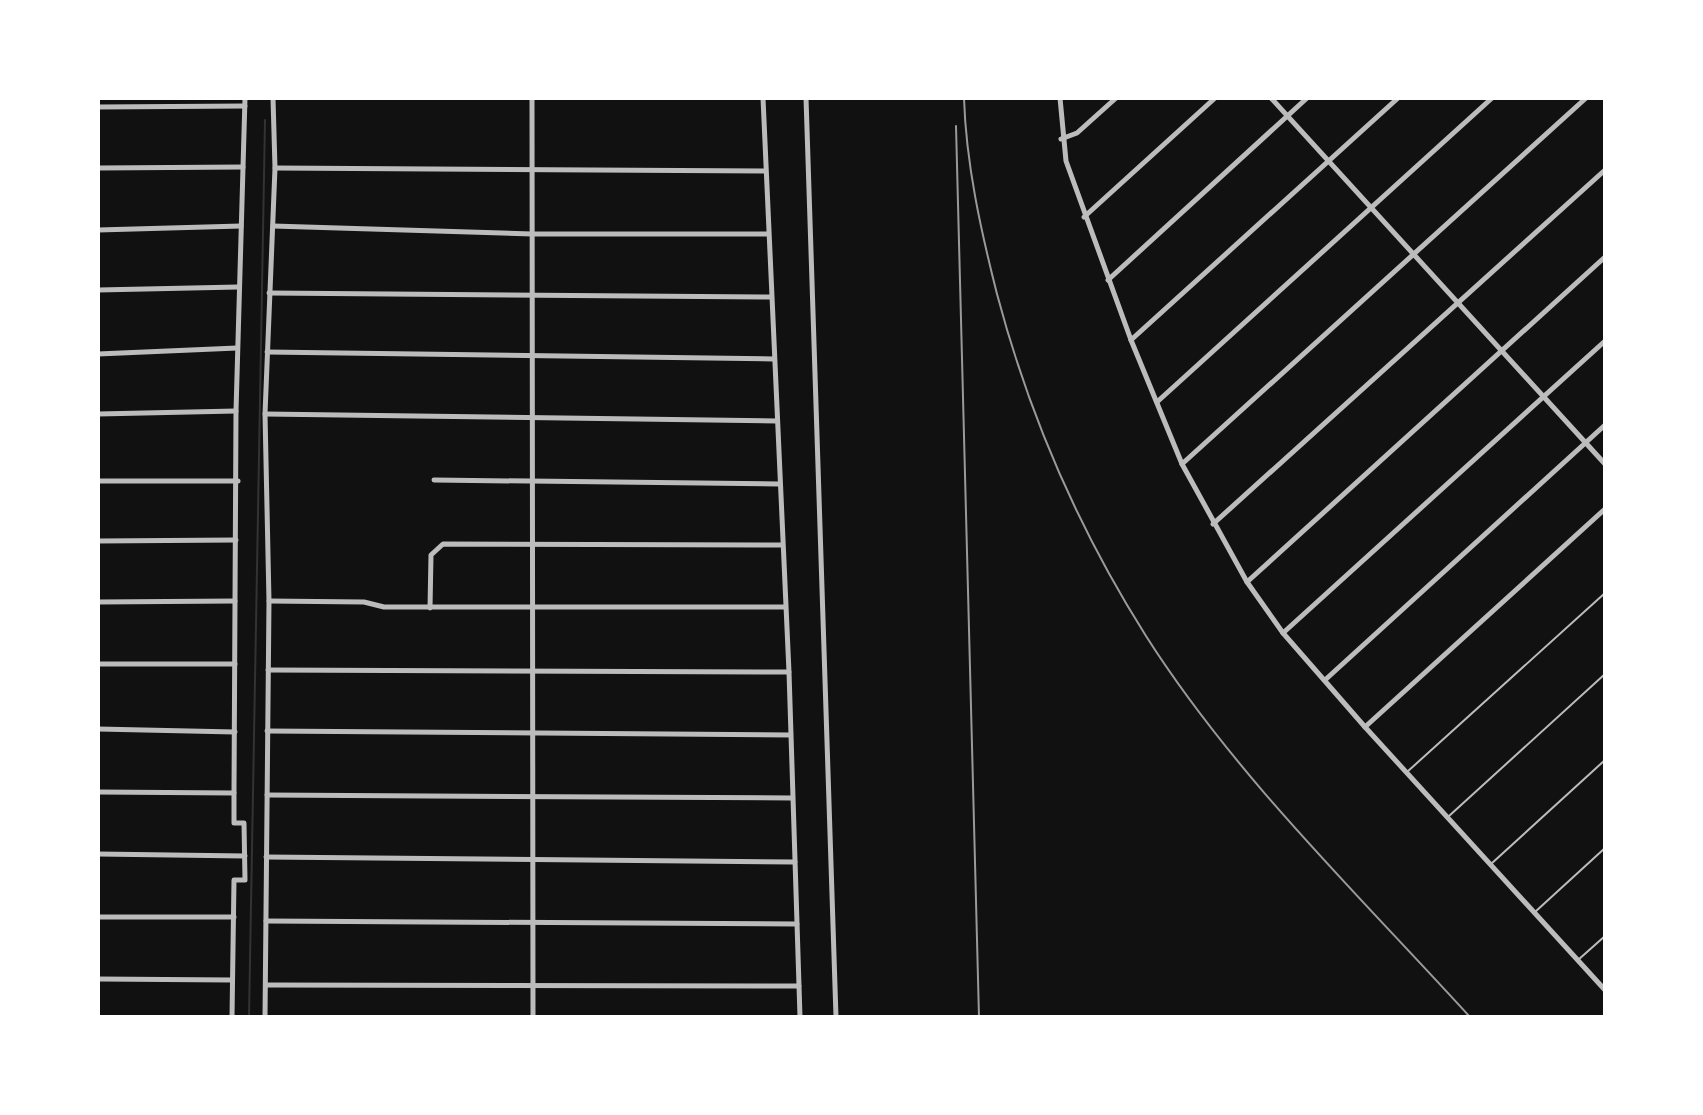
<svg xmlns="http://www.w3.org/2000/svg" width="1703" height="1115" font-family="'Fira Sans Condensed',sans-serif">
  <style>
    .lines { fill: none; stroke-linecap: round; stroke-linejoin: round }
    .stream { stroke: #333; stroke-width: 2 }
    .service { stroke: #bcbcbc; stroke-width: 2 }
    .minor { stroke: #bcbcbc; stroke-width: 5 }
    .rail { stroke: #9a9a9a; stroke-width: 2 }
  </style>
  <rect width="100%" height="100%" fill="#111"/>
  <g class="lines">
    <polyline class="stream" points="249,1017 265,120"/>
    <g class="service">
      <polyline points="1407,772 1605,593"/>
      <polyline points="1449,816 1605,674"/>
      <polyline points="1491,864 1605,760"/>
      <polyline points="1535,912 1605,848"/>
      <polyline points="1578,960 1605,936"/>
    </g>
    <g class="minor">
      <polyline points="532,98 533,1017"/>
      <polyline points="763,98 789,672 800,1017"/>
      <polyline points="806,98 836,1017"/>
      <polyline points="1060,98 1066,161 1131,340 1182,464 1247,582 1283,633 1365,727 1605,990"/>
      <polyline points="1271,98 1605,464"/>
      <polyline points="98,107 245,106"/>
      <polyline points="1061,139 1077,133 1116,98"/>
      <polyline points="98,168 243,167"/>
      <polyline points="275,168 765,171"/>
      <polyline points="1084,217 1215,98"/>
      <polyline points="273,226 532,234 768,234"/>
      <polyline points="98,230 241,226"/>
      <polyline points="1108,280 1307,98"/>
      <polyline points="98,290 238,287"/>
      <polyline points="269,293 771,297"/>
      <polyline points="1131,340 1398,98"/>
      <polyline points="267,352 774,359"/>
      <polyline points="98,354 237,348"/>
      <polyline points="1157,402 1492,98"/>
      <polyline points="98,414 236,411"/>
      <polyline points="265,414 777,421"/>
      <polyline points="1182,464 1586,98"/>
      <polyline points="434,480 779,484"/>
      <polyline points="98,481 238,481"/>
      <polyline points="1213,524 1605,170"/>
      <polyline points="98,541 236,540"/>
      <polyline points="1247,582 1605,257"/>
      <polyline points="269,601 364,602 384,607 785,607"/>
      <polyline points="98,602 235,601"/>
      <polyline points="430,608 431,555 443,544 782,545"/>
      <polyline points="1283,633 1605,341"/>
      <polyline points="98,664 235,664"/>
      <polyline points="268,670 789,672"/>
      <polyline points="1325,680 1605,425"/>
      <polyline points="1365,727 1605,509"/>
      <polyline points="98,729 235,732"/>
      <polyline points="267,731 790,735"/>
      <polyline points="98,792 234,793"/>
      <polyline points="267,795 792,798"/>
      <polyline points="98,854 245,856"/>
      <polyline points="266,857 795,862"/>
      <polyline points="98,917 234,917"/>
      <polyline points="266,921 797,924"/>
      <polyline points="98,979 232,980"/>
      <polyline points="266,985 799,986"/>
      <polyline points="232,1017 234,880 245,880 244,823 234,823 234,793 236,411 245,98"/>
      <polyline points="265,1017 269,601 265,414 275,168 273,98"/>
    </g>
    <g class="rail">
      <path d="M964,98C966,164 981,231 997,294C1029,415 1079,530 1146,636C1235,776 1359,895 1470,1017"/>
      <polyline points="956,126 979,1017"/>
    </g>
  </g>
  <rect width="1703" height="1115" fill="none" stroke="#ffffff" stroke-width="200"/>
</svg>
